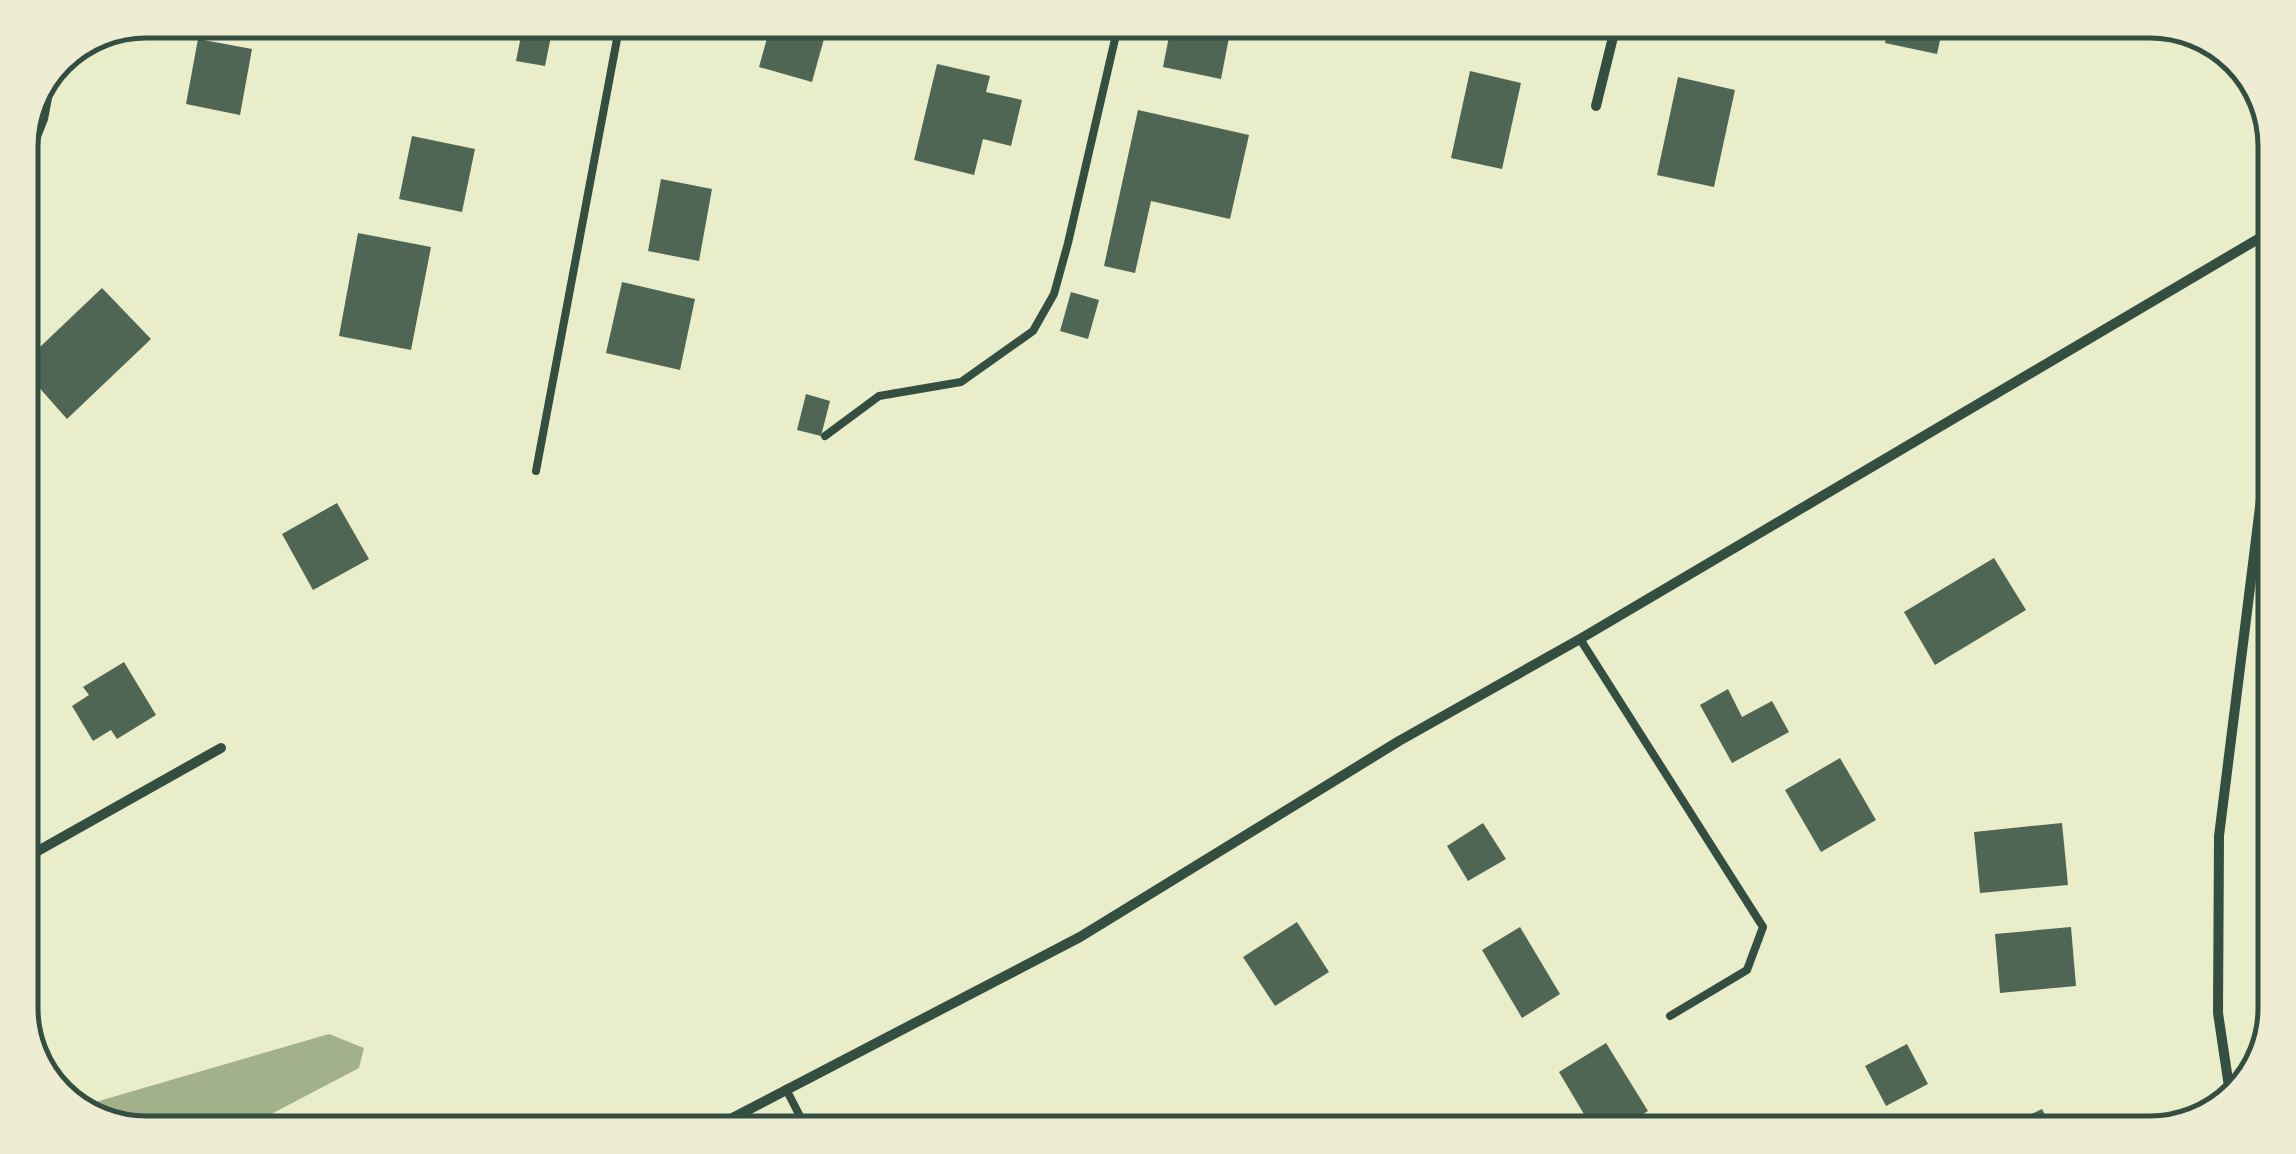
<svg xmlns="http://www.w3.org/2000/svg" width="2296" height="1154" font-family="'Source Sans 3',sans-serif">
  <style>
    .water { fill: #a3b18a }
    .building { fill: #4f6655 }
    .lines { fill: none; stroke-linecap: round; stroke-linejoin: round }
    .service { stroke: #344e41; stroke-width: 8 }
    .minor { stroke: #344e41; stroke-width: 10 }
    .rim { fill: none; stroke: #344e41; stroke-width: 5 }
  </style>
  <rect width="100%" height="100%" fill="#e9edc9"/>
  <polygon class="water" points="329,1034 364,1048 359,1068 256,1122 90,1121 75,1108"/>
  <g class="building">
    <polygon points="771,24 814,24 827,28 812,82 759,67"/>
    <polygon points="986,25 1023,25 1021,35"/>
    <polygon points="1171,26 1231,27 1221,79 1163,67"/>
    <polygon points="1706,30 1747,30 1744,40"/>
    <polygon points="522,31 551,36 545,66 516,61"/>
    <polygon points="1887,31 1942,31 1937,54 1885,43"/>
    <polygon points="198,39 252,49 240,115 186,104"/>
    <polygon points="937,64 990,76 986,92 1022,100 1011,146 983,139 974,175 914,160"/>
    <polygon points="1470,71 1521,83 1502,169 1451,158"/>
    <polygon points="1678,77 1735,90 1714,187 1657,175"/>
    <polygon points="1138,110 1249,135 1230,219 1151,201 1135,273 1104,266"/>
    <polygon points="412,136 475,149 462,212 399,199"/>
    <polygon points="661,179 712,189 699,261 648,251"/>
    <polygon points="358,233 431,247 411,350 339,336"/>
    <polygon points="622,282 695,299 680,370 606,353"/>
    <polygon points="102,288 151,339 67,419 20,366"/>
    <polygon points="1071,292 1099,300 1088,339 1060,331"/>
    <polygon points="806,394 830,401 821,436 797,430"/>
    <polygon points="337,503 369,559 313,590 282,534"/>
    <polygon points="1994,558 2026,610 1935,665 1904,612"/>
    <polygon points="124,662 156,715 117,739 111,730 93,741 72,706 89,695 83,687"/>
    <polygon points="1728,689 1742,717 1772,701 1789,732 1732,763 1700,705"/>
    <polygon points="1840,758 1876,820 1821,852 1785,790"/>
    <polygon points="1483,823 1506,859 1468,881 1447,846"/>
    <polygon points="2062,823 2068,885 1980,893 1974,832"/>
    <polygon points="1297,922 1329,972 1275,1006 1243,957"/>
    <polygon points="1520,927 1560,994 1522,1018 1482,950"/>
    <polygon points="2071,927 2076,986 2000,993 1995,934"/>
    <polygon points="1606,1043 1648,1111 1615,1131 1594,1131 1559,1072"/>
    <polygon points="1907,1044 1928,1084 1886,1106 1865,1066"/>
    <polygon points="2042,1109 2054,1133 2014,1133 2010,1124"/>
  </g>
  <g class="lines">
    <g class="service">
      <polyline points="825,436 879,396 961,382 1033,331 1054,294 1068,243 1118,26"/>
      <polyline points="536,471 620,23"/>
      <polyline points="1580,639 1763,927 1747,970 1670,1016"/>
      <polyline points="786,1089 805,1126"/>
    </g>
    <g class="minor">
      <polyline points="1596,106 1615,29"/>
      <polyline points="20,177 43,119 53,66"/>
      <polyline points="20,861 221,748"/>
      <polyline points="2231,1100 2218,1013 2219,836 2272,411"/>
      <polyline points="719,1125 1080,937 1399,741 1580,639 2275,229"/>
    </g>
  </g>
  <path d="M0 0H2296V1154H0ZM146 38H2150A108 108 0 0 1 2258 146V1008A108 108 0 0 1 2150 1116H146A108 108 0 0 1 38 1008V146A108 108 0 0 1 146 38Z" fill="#eeecd3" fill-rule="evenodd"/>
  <path class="rim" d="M146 38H2150A108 108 0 0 1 2258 146V1008A108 108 0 0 1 2150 1116H146A108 108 0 0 1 38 1008V146A108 108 0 0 1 146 38Z"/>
</svg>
